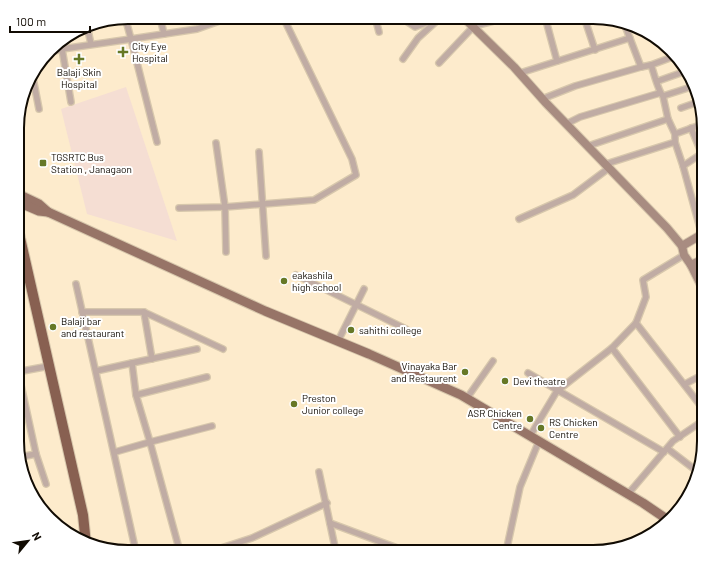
<svg xmlns="http://www.w3.org/2000/svg" width="721" height="569" font-family="Barlow,sans-serif">
  <style>
    .industrial { fill: #f5ded3 }
    .lines { fill: none; stroke-linecap: round; stroke-linejoin: round }
    .street-casing { stroke: #d7c7ac; stroke-width: 8 }
    .secondary-casing { stroke: #d7c7ac; stroke-width: 10 }
    .primary-casing { stroke: #d7c7ac; stroke-width: 11 }
    .highway-casing { stroke: #d7c7ac; stroke-width: 12 }
    .street { stroke: #c0aca4; stroke-width: 5.5 }
    .secondary { stroke: #a88c81; stroke-width: 8 }
    .primary { stroke: #977467; stroke-width: 9 }
    .highway { stroke: #886051; stroke-width: 10 }
    .poi-dot { fill: #667826; stroke: #fff; stroke-width: 1.5 }
    .labels { text-anchor: middle; stroke-width: 4; stroke-linejoin: round; paint-order: stroke }
    .poi-label { font-size: 10px; fill: #110b03; stroke: #fff; text-anchor: start }
    .rim { fill: none; stroke: #110b03; stroke-width: 2 }
  </style>
  <rect width="100%" height="100%" fill="#fdebcc"/>
  <polygon class="industrial" points="126,87 177,241 87,214 61,109"/>
  <g class="lines">
    <g class="street-casing">
      <g id="street">
        <polyline points="375,17 379,32"/>
        <polyline points="400,17 415,27 436,19"/>
        <polyline points="545,17 557,61"/>
        <polyline points="584,17 595,50"/>
        <path d="M624,23L641,67L651,65C654,73 658,91 663,96L668,119L675,134"/>
        <polyline points="87,26 91,44"/>
        <polyline points="164,34 197,29 225,19 224,17"/>
        <polyline points="62,49 131,39 125,17"/>
        <polyline points="49,52 62,49 71,102"/>
        <polyline points="403,59 418,38 441,17"/>
        <polyline points="439,63 474,26 510,17"/>
        <polyline points="651,65 675,56"/>
        <polyline points="684,67 698,104"/>
        <polyline points="32,73 39,109"/>
        <polyline points="520,73 630,38"/>
        <polyline points="658,81 686,71"/>
        <polyline points="663,96 694,86"/>
        <polyline points="542,99 575,86 641,67"/>
        <polyline points="681,108 698,102"/>
        <polyline points="566,124 580,117 660,93"/>
        <polyline points="691,128 704,159"/>
        <polyline points="157,142 131,39 164,34 160,17"/>
        <polyline points="675,142 683,166 701,154"/>
        <polyline points="216,143 225,207 226,252"/>
        <polyline points="588,146 668,119"/>
        <polyline points="259,152 266,256"/>
        <polyline points="606,164 675,142 675,134 703,124"/>
        <polyline points="683,166 703,239"/>
        <polyline points="179,208 225,207 314,200 356,175 352,159 283,17"/>
        <polyline points="519,219 573,195 609,168"/>
        <polyline points="296,275 406,329"/>
        <polyline points="76,284 136,552"/>
        <polyline points="82,312 144,312 223,349"/>
        <polyline points="144,312 152,359"/>
        <polyline points="636,323 704,410"/>
        <polyline points="338,341 364,289"/>
        <polyline points="612,348 680,437"/>
        <polyline points="132,363 197,349"/>
        <polyline points="17,367 36,454 46,484"/>
        <polyline points="96,371 132,363 136,395 150,442 212,426"/>
        <polyline points="17,372 44,367"/>
        <polyline points="528,373 664,452"/>
        <polyline points="685,384 704,374"/>
        <polyline points="136,395 207,377"/>
        <polyline points="467,398 493,361"/>
        <polyline points="530,436 557,391 612,348 636,323 646,297 643,280 684,255"/>
        <polyline points="668,449 698,472"/>
        <polyline points="115,452 150,442 180,552"/>
        <polyline points="20,457 36,454"/>
        <polyline points="319,472 336,552"/>
        <polyline points="628,494 673,441 704,420"/>
        <polyline points="330,523 408,552"/>
        <polyline points="209,552 252,538 327,503"/>
        <polyline points="506,552 520,487 539,441"/>
      </g>
    </g>
    <g class="secondary-casing">
      <g id="secondary">
        <polyline points="463,17 514,67 546,103 667,228 682,246 684,255 691,265 704,259"/>
        <polyline points="682,246 699,236 704,254"/>
        <polyline points="691,265 704,291"/>
      </g>
    </g>
    <g class="primary-casing">
      <g id="primary">
        <polyline points="18,194 39,204 48,212 265,311 369,354 461,395 643,503 668,520"/>
        <polyline points="18,202 39,211 48,212"/>
      </g>
    </g>
    <g class="highway-casing">
      <polyline id="highway" points="18,229 83,515 86,544"/>
    </g>
    <use href="#street" class="street"/>
    <use href="#secondary" class="secondary"/>
    <use href="#primary" class="primary"/>
    <use href="#highway" class="highway"/>
  </g>
  <g class="poi-dot">
    <path d="M121 46h4v4h4v4h-4v4h-4v-4h-4v-4h4z"/>
    <path d="M77 53h4v4h4v4h-4v4h-4v-4h-4v-4h4z"/>
    <rect x="39" y="159" width="8" height="8" rx="2"/>
    <circle cx="284" cy="281" r="4"/>
    <circle cx="53" cy="327" r="4"/>
    <circle cx="351" cy="330" r="4"/>
    <circle cx="465" cy="372" r="4"/>
    <circle cx="505" cy="381" r="4"/>
    <circle cx="294" cy="404" r="4"/>
    <circle cx="530" cy="419" r="4"/>
    <circle cx="541" cy="428" r="4"/>
  </g>
  <g class="labels">
    <g class="poi-label">
      <text x="132" y="50">City Eye<tspan x="132" dy="12">Hospital</tspan></text>
      <text x="79" y="76" text-anchor="middle">Balaji Skin<tspan x="79" dy="12">Hospital</tspan></text>
      <text x="51" y="161">TGSRTC Bus<tspan x="51" dy="12">Station , Janagaon</tspan></text>
      <text x="292" y="279">eakashila<tspan x="292" dy="12">high school</tspan></text>
      <text x="61" y="325">Balaji bar<tspan x="61" dy="12">and restaurant</tspan></text>
      <text x="359" y="334">sahithi college</text>
      <text x="457" y="370" text-anchor="end">Vinayaka Bar<tspan x="457" dy="12">and Restaurent</tspan></text>
      <text x="513" y="385">Devi theatre</text>
      <text x="302" y="402">Preston<tspan x="302" dy="12">Junior college</tspan></text>
      <text x="522" y="417" text-anchor="end">ASR Chicken<tspan x="522" dy="12">Centre</tspan></text>
      <text x="549" y="426">RS Chicken<tspan x="549" dy="12">Centre</tspan></text>
    </g>
  </g>
  <path d="M0 0H721V569H0ZM128 24H593A104 104 0 0 1 697 128V441A104 104 0 0 1 593 545H128A104 104 0 0 1 24 441V128A104 104 0 0 1 128 24Z" fill="#fff" fill-rule="evenodd"/>
  <path class="rim" d="M128 24H593A104 104 0 0 1 697 128V441A104 104 0 0 1 593 545H128A104 104 0 0 1 24 441V128A104 104 0 0 1 128 24Z"/>
  <g transform="translate(28 541) rotate(61)" stroke="#ffffff" stroke-width="3" paint-order="stroke">
  <path d="M0-3L7 15L0 10L-7 15Z" fill="#110b03"/>
  <text y="-6" font-size="11" font-weight="bold" text-anchor="middle" fill="#110b03">N</text>
  </g>
  <path d="M10 26v6h80v-6" fill="none" stroke="#110b03" stroke-width="2"/>
  <text x="16" y="26" font-size="12" fill="#110b03" stroke="#ffffff" stroke-width="3" paint-order="stroke">100 m</text>
</svg>
